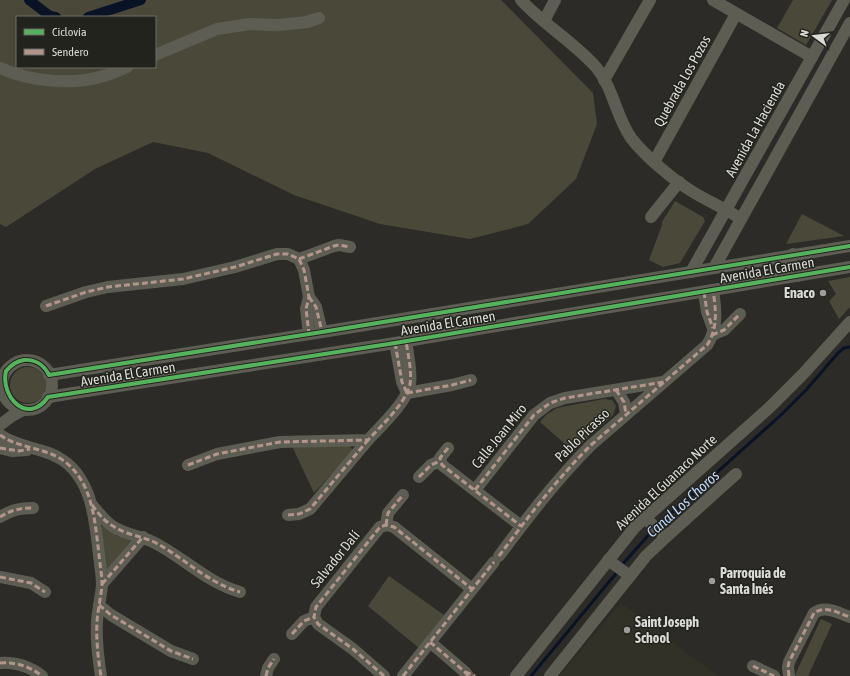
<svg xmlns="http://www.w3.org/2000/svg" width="850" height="676" font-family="'Asap Condensed',sans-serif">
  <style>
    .built { fill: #323127 }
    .green { fill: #4a4939; fill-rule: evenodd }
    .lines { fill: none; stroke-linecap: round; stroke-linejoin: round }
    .stream { stroke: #091325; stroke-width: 3 }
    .canal { stroke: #091325; stroke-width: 10 }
    .minor { stroke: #5e5d53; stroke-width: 12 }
    .quiet { stroke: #b2968c; stroke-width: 3; stroke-dasharray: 6 3; stroke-linecap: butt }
    .cycleway-casing { stroke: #23231e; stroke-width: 6 }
    .cycleway { stroke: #56b35d; stroke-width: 4 }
    .poi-dot { fill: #9d9d99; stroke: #23231e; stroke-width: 1.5 }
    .labels { text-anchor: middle; stroke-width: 3; stroke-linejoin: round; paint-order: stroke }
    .street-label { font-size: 14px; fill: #dadad6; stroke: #23231e }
    .poi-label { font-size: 14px; font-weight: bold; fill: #dadad6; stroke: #23231e; text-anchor: start }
    .water-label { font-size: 15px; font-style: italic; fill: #bdd7fd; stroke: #23231e }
  </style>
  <rect width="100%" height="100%" fill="#2c2b28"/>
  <polygon class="built" points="621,603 692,657 718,676 559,676"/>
  <g class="green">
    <path d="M0,0H501L593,93L597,124L576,179L528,224L470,239L380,224L294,195L208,153L153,142L95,169L6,227L0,224ZM17,17H155V67H17Z"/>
    <polygon points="793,0 832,0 806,45 777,28"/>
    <polygon points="675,201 703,217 705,221 680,263 663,267 649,260 662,225 662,222"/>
    <polygon points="802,214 844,236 786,244"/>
    <polygon points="850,277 850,307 839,319 829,301 836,294 828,281"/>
    <circle cx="28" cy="385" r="18"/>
    <polygon points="604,399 612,400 616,406 613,415 573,451 540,422 546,415 557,408"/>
    <polygon points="292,446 350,446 352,449 351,453 314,493"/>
    <polygon points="104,526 117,536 130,539 132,543 106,574 100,527"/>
    <polygon points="389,576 444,615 419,648 368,606"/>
    <polygon points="821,619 832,624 808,676 797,676 795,675"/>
  </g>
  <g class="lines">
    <g class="stream">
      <polyline points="657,526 780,416 807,389 838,353 844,348 850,347"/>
      <polyline points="621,566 653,530"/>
      <polyline points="531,676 618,571"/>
    </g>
    <g class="canal">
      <polyline points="29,0 50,16 56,17"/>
      <polyline points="88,17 141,0"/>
    </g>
    <g class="minor">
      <path d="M521,0C543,24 572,41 594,65C613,85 615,115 631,138C646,157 672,179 693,192C709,202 725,208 741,219"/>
      <polyline points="713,0 812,57"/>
      <polyline points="544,21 555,0"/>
      <polyline points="155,55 217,29 250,24 278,25 307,22 319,18"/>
      <path d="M0,68C32,82 73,86 107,75C114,73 120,70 127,67"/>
      <polyline points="604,80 650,0"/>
      <polyline points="654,162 736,14"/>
      <polyline points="651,217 679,182"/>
      <path d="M793,254C789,262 790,270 797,276"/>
      <polyline points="299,259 334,246 339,245 350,247"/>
      <polyline points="714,268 850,23"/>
      <polyline points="691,272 844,0"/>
      <polyline points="704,292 707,312 713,328"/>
      <polyline points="309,297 316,307 322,332"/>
      <polyline points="46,306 86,292 108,287 183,279 235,267 277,254 288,254 299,259 304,270 309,297 306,309 309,334"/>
      <polyline points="712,335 724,330 740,314"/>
      <polyline points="395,343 402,382 407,393"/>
      <circle cx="27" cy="385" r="25"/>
      <polyline points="49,375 322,332 850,246"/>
      <polyline points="616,390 624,402 626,414"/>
      <polyline points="407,393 452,385 471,380"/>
      <polyline points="48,397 395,343 850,267"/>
      <polyline points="0,425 12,416 23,410"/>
      <path d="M0,435C20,449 45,447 64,461C93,482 95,522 99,555C100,565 102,575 102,585C101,597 98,609 97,621C96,640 98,658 101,676"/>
      <polyline points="0,448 12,451 27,450"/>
      <polyline points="448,448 440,458 442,465 521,526"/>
      <path d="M188,465L217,454L280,442L368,440C380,427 407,402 410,384C412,371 408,355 406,341"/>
      <polyline points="419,477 431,465 440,461"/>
      <polyline points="475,490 534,415 550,403 565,398 663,382"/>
      <path d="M91,504C98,512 104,520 112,526C125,535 142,536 155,543C184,558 208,583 240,592"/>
      <polyline points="288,515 299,514 310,509 368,440"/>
      <path d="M0,517C11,510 20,508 33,508"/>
      <polyline points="645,518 666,537"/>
      <polyline points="386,525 388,513 403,495"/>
      <path d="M499,556C528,517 557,479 591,445L707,345C718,329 716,309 713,291"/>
      <polyline points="608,560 630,576"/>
      <polyline points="0,577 31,583 45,592"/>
      <polyline points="102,584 143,537"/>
      <polyline points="99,605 111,615 171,651 193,659"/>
      <polyline points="292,634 304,621 314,617"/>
      <polyline points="430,642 465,672 468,676"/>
      <path d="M0,663C16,662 29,666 42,676"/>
      <polyline points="753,666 774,676"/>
      <polyline points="266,676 268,668 274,659"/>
      <polyline points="384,676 353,649 318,624 314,617 316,607 380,527 386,525 394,527 472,589"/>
      <polyline points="403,676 494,562"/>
      <polyline points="516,676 635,527 769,408 804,373 850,322"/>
      <polyline points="550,676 646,556 666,537 736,474"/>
      <path d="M789,676L788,667L789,662L814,613C826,605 838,613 850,617"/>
    </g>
    <g class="quiet">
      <polyline points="299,259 334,246 339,245 350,247"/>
      <polyline points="704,292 707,312 713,328"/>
      <polyline points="309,297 316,307 322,332"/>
      <polyline points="46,306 86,292 108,287 183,279 235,267 277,254 288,254 299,259 304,270 309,297 306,309 309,334"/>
      <polyline points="712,335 724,330 740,314"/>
      <polyline points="395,343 402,382 407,393"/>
      <polyline points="616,390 624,402 626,414"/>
      <polyline points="407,393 452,385 471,380"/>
      <path d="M0,435C20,449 45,447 64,461C93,482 95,522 99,555C100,565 102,575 102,585C101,597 98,609 97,621C96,640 98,658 101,676"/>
      <polyline points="0,448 19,451 30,449"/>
      <polyline points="448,448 440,458 442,465 521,526"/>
      <path d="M188,465L217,454L280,442L368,440C380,427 407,402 410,384C412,371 408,355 406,341"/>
      <polyline points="419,477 431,465 440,461"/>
      <polyline points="475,490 534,415 550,403 565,398 664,382"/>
      <path d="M92,505C98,513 104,521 113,526C126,535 142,536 156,543C184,558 208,583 240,592"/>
      <polyline points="288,515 299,514 310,509 368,440"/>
      <path d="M0,517C11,510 20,508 33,508"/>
      <polyline points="386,525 388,513 403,495"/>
      <path d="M499,556C528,517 557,479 591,445L707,345C718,329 716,309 713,291"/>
      <polyline points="0,577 31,583 45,592"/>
      <polyline points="102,584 143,537"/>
      <polyline points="99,605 111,615 171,651 193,659"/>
      <polyline points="292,634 304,621 314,617"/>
      <polyline points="430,642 465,672 468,676"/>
      <path d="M0,663C16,662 29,666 42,676"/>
      <polyline points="753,666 774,676"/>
      <polyline points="465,672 475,676"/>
      <polyline points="266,676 268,668 274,659"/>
      <polyline points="384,676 353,649 318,624 314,617 316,607 380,527 386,525 394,527 472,589"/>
      <polyline points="403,676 494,562"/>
      <path d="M789,676L788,667L789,662L814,613C826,605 838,613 850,617"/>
    </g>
    <g class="cycleway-casing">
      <path id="cycleway" d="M850,246L322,332L49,375C44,365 35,359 24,360C17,361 11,365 6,371C0,397 28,426 48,397L395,343L850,267"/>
    </g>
    <use href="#cycleway" class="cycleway"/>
  </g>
  <g class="poi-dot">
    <circle cx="823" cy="293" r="4"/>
    <circle cx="712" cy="581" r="4"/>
    <circle cx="627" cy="630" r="4"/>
  </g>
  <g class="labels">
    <g class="street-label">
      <text transform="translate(682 81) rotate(-61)" y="5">Quebrada Los Pozos</text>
      <text transform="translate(755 129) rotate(-61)" y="5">Avenida La Hacienda</text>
      <text transform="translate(767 270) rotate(-10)" y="5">Avenida El Carmen</text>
      <text transform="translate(448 323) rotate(-9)" y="5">Avenida El Carmen</text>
      <text transform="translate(128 374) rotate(-9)" y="5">Avenida El Carmen</text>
      <text transform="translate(582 435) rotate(-44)" y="5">Pablo Picasso</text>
      <text transform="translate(499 436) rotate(-51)" y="5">Calle Joan Miro</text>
      <text transform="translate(666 482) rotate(-43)" y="5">Avenida El Guanaco Norte</text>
      <text transform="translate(335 559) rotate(-51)" y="5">Salvador Dalí</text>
    </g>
    <g class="poi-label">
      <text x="815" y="298" text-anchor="end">Enaco</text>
      <text x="720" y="578">Parroquia de<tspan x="720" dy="16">Santa Inés</tspan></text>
      <text x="635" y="627">Saint Joseph<tspan x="635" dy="16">School</tspan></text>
    </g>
    <g class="water-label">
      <text transform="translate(683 504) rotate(-42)" y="5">Canal Los Choros</text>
    </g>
  </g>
  <rect x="16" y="16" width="140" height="52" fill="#23231e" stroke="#6c6c68"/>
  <rect x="24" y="29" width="20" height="6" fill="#56b35d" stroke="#6c6c68"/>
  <text x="52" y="36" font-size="12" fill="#dadad6">Ciclovía</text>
  <rect x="24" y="49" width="20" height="6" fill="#b2968c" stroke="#6c6c68"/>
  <text x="52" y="56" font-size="12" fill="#dadad6">Sendero</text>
  <g transform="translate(814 36) rotate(285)" stroke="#23231e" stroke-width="3" paint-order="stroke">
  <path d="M0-3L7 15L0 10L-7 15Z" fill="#dadad6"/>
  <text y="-6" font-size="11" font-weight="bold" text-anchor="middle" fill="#dadad6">N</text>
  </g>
</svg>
